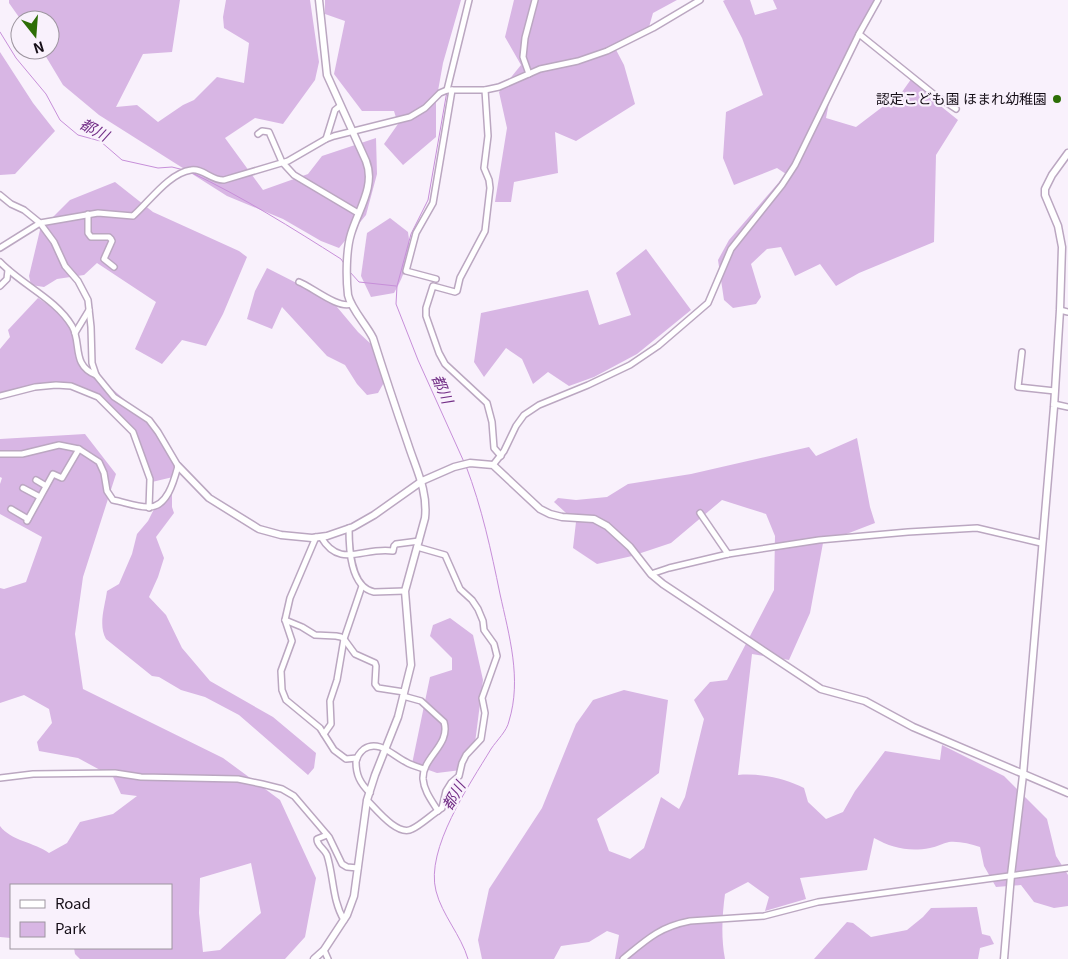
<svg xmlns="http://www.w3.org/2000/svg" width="1068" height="959" font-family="Georgia,'Noto Sans JP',serif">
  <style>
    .green { fill: #d8b6e4; fill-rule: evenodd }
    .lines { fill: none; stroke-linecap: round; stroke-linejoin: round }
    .stream { stroke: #c78fd9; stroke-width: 1 }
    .minor-casing { stroke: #bba7c1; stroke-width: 8 }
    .tertiary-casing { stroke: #bba7c1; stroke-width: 9 }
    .minor { stroke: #fff; stroke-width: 5 }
    .tertiary { stroke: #fff; stroke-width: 6 }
    .poi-dot { fill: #2d6e06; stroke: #f9f1fc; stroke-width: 2 }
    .labels { text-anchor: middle; stroke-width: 4.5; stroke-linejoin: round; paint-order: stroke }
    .poi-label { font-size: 14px; fill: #150e17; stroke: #f9f1fc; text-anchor: end }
    .water-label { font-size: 15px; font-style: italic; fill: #732f87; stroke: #f9f1fc }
  </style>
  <rect width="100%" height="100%" fill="#f9f1fc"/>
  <g class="green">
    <polygon points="9,0 180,0 172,52 143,54 116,107 137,105 158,122 183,105 194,100 217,77 244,83 249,43 224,28 223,17 226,0 310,0 319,62 315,80 283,124 255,118 225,138 263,190 308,174 322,156 376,138 377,174 366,215 339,248 321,241 283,219 227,196 99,115 63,85 42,50 50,50 50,20 21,20 9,3"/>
    <polygon points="325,0 461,0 443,63 436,102 436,137 403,165 384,144 398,124 394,111 362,111 334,74 345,21 325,14"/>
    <polygon points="514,0 677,0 653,13 647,34 614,46 624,65 635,104 576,141 555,132 558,173 514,182 511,202 495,202 507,128 499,92 521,65 505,37"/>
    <polygon points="725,0 750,0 755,15 777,9 773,0 877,0 833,82 826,118 856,127 902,92 914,75 927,95 958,120 936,155 934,242 859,273 836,286 820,264 795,276 781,247 767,249 751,264 761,297 756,304 733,308 724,300 718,260 729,240 786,174 777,168 734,185 723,158 726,112 763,95 742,38 723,1"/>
    <polygon points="0,52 33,103 55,131 15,174 0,175"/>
    <polygon points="115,182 153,212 239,251 247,257 223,314 206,346 182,340 162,364 135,349 156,302 97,263 84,275 57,279 44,287 31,285 29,276 40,230 70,200"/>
    <path d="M390,218L408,232C412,254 405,274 394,293L371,297L361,276L367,233Z"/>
    <polygon points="646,249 691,310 637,354 594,377 569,386 548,372 533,384 522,359 506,348 484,377 474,362 481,313 588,290 599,325 631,315 616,273"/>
    <polygon points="267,268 332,301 358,332 372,345 386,379 378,393 367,395 357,384 345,365 327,356 282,307 272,329 247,319 255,291"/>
    <path d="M38,298C53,308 68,316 73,334C76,342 74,350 77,358L150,422L174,465L173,477L152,482L134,429L98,395L60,384L0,394V349L10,337L8,330Z"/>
    <path d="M85,434L116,474L83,577L75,634L83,689L223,758L280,800L316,878L305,937L285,959H80L75,954L74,948H171V885H11V938L0,937V826C11,841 34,842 49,853L67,843L80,822L113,814L137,796L121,794L113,777L78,758L39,751L37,742L52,723L49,709L24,695L0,703V588L4,589L26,582L42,537L0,514V484L2,478L0,477V439ZM251,863L261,913L220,950L203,952L199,913L200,878Z"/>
    <path d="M857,438L870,507L875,523L823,543L810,613L789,660L752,654L738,775C759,773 785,778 804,788L808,802L826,819L843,812L855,791L885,751L940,760L942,745L1004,776L1047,819L1056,856L1068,875V906L1054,908L1034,902L1021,885L996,887L984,866L980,847C970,844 959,841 949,842C943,843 937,847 930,848C909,852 892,848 874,838L867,870L800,878L806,899L765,911L769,897L748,882L725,894C722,916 721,938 725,959H615L619,935L607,931L589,942L561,946L554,959H482L478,940L489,889L542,808L576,724L593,700L624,690L668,700L659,773L597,819L609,851L630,859L644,848L661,797L679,809L685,797L704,719L694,700L710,682L727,680L774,590L775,536L766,514L722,500L671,543L632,556L597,564L573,548L576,522L554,502L558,498L576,500L607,497L628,484L691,474L809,447L816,456Z"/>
    <path d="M172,490V507L174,513L156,537L164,558L158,577L149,597L166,615L182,648L210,681L273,717L316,753L314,768L308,775L239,715L205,697L181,690L159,677L152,676L106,639C98,625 105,606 107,591L119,584L132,554L137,534L148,521L154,509L160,504Z"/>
    <polygon points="450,618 473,635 483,680 475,743 461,770 437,773 412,764 430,677 452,670 452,658 430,636 433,625"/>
    <polygon points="977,907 982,934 990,936 994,944 980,948 978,959 814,959 847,922 853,923 871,937 907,930 923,917 931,908"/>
  </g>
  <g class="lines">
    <g class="stream">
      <polyline points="464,9 466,0"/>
      <polyline points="0,32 16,58 46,94 60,120 78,135 100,141 122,160 158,168 172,167 184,170"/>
      <polyline points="447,91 428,200 411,234 397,286 396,304 418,360 464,462"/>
      <path d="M190,172C243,197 292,228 341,259L345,265"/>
      <polyline points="350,272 359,282 396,286"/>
      <path d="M466,466C482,508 491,550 500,594C509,635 522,679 509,721C507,731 497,740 491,749C470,784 425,849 436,891C442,915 461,935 468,959"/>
    </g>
    <g class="minor-casing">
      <g id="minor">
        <polyline points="859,34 936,96 956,109"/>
        <polyline points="529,74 523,57 525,38 535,0"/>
        <polyline points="447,90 469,0"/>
        <polyline points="485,90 488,136 484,168 489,180 490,188 485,231 460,278 457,291 455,292 433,286 426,308 426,316 439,353 445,364 487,403 492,422 494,448 501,456"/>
        <polyline points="258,134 262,131 269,132 282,162 294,175 358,213"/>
        <polyline points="326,139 335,110 340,106"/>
        <path d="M0,195L11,204L24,210L40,223L54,242L65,266L78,281L88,300L91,327L92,363L96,375L114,397L149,420L158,432L178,466C174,481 167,508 148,507C136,507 124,502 113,500L107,491L104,473L99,462L79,449L59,445L22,454H0"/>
        <polyline points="88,214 88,233 91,237 109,237 111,239 112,241 104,259 114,267"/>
        <path d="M0,248L40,223L98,213L133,216C149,202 169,173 191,170C203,168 212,181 224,180L288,161L326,139L334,136L410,117L425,108L440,93L447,90H485L499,87L540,69L578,61L607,51L653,28L700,0"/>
        <path d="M0,262C22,285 56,299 72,326C82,343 71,365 96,375"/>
        <polyline points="436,279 406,271 416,233 433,203 452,90"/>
        <path d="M299,282C312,287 338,309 351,304"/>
        <polyline points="0,286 7,279 8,270"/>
        <polyline points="1060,310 1068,312"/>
        <polyline points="75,333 89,310"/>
        <polyline points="1022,352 1018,387 1055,391"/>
        <polyline points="0,396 35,387 56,385 71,386 98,397 133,432 150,479 149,508"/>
        <polyline points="1054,404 1068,407"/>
        <polyline points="493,465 504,451 516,426 524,415 539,405 588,385 630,365 658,346 708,303 731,249 782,185 795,165 859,34 878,0"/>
        <polyline points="36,480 46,486"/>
        <polyline points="23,488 40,497"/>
        <polyline points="11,509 28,519"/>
        <polyline points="700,513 728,554"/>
        <polyline points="27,521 53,474 62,478 79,449"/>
        <path d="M349,528C349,548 350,587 374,592L405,591"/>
        <polyline points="316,537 290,598 285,620 292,641 281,671 282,690 286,700 320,728 334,750 346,759 357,758"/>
        <path d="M321,537C340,570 364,546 393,551L394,546L396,544L419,541"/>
        <polyline points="651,574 669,568 728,554 819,540 908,532 977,528 1041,543"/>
        <polyline points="285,620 302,627 315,635 336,636 341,637 344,639 355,654 375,663 376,666 375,684 378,688 404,692"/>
        <path d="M403,696L421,701L444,722C451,745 422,757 423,779C424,791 432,801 438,811"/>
        <polyline points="324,734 331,724 330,701 337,680 344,639 362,586"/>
        <polyline points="0,778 33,774 115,773 141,777 238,779 262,784 282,789 294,796 329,837 342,864 347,867 358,868"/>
        <path d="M370,793C360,783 356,775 356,762C357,756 359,753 364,749C379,739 393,756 406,762C411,765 418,767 424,769"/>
        <path d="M367,800C376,809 398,837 412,829C421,825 432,814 442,808L446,791L451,783L459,776L462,763L466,755L481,739L485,713L482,698L497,656L494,644L484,630L483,621L478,609L472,600L460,589L445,555L417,547"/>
        <path d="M327,835L317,839C317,846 324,848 327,855C334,877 332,900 344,920"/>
        <polyline points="324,950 328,959"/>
        <path d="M623,959C646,940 659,927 690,921L764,916L818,902L1068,868"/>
      </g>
    </g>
    <g class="tertiary-casing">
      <g id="tertiary">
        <polyline points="178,466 209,498 259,529 281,535 312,538 327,536 353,527 374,515 422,481 454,467 470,463 493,465 540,509 550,514 562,517 594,519 607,526 630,547 651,574 663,584 821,689 865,701 913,727 1068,793"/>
        <path d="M314,959L324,950L347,915L354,896L367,800L375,775L398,717L411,665L405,591L425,518C428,491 416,469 408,444C396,409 384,373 373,338C366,324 351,309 348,295C346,278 346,250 351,234C358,210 376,186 366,161L327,75L319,0"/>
        <polyline points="1004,959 1011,875 1023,775 1054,407 1060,310 1062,247 1058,226 1045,195 1045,189 1052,175 1068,153"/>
      </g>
    </g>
    <use href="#minor" class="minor"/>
    <use href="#tertiary" class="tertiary"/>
  </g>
  <circle class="poi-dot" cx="1057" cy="99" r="5"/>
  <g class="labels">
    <g class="poi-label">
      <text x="1047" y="104">認定こども園 ほまれ幼稚園</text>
    </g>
    <g class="water-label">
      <text transform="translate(94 130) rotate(28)" y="5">都川</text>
      <text transform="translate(442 389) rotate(67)" y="5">都川</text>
      <text transform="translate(454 796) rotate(-60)" y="5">都川</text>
    </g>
  </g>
  <rect x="10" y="884" width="162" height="65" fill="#f9f1fc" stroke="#9e96a0"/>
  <rect x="20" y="900" width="25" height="8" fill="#ffffff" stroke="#9e96a0"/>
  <text x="55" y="909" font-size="15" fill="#150e17">Road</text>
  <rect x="20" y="922" width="25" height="15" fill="#d8b6e4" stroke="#9e96a0"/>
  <text x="55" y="934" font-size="15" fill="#150e17">Park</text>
  <g transform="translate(35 35) rotate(163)"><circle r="24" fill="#f9f1fc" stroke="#9e96a0"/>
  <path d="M0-4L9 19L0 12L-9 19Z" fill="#2d6e06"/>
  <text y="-8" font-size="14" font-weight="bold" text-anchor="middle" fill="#150e17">N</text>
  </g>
</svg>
